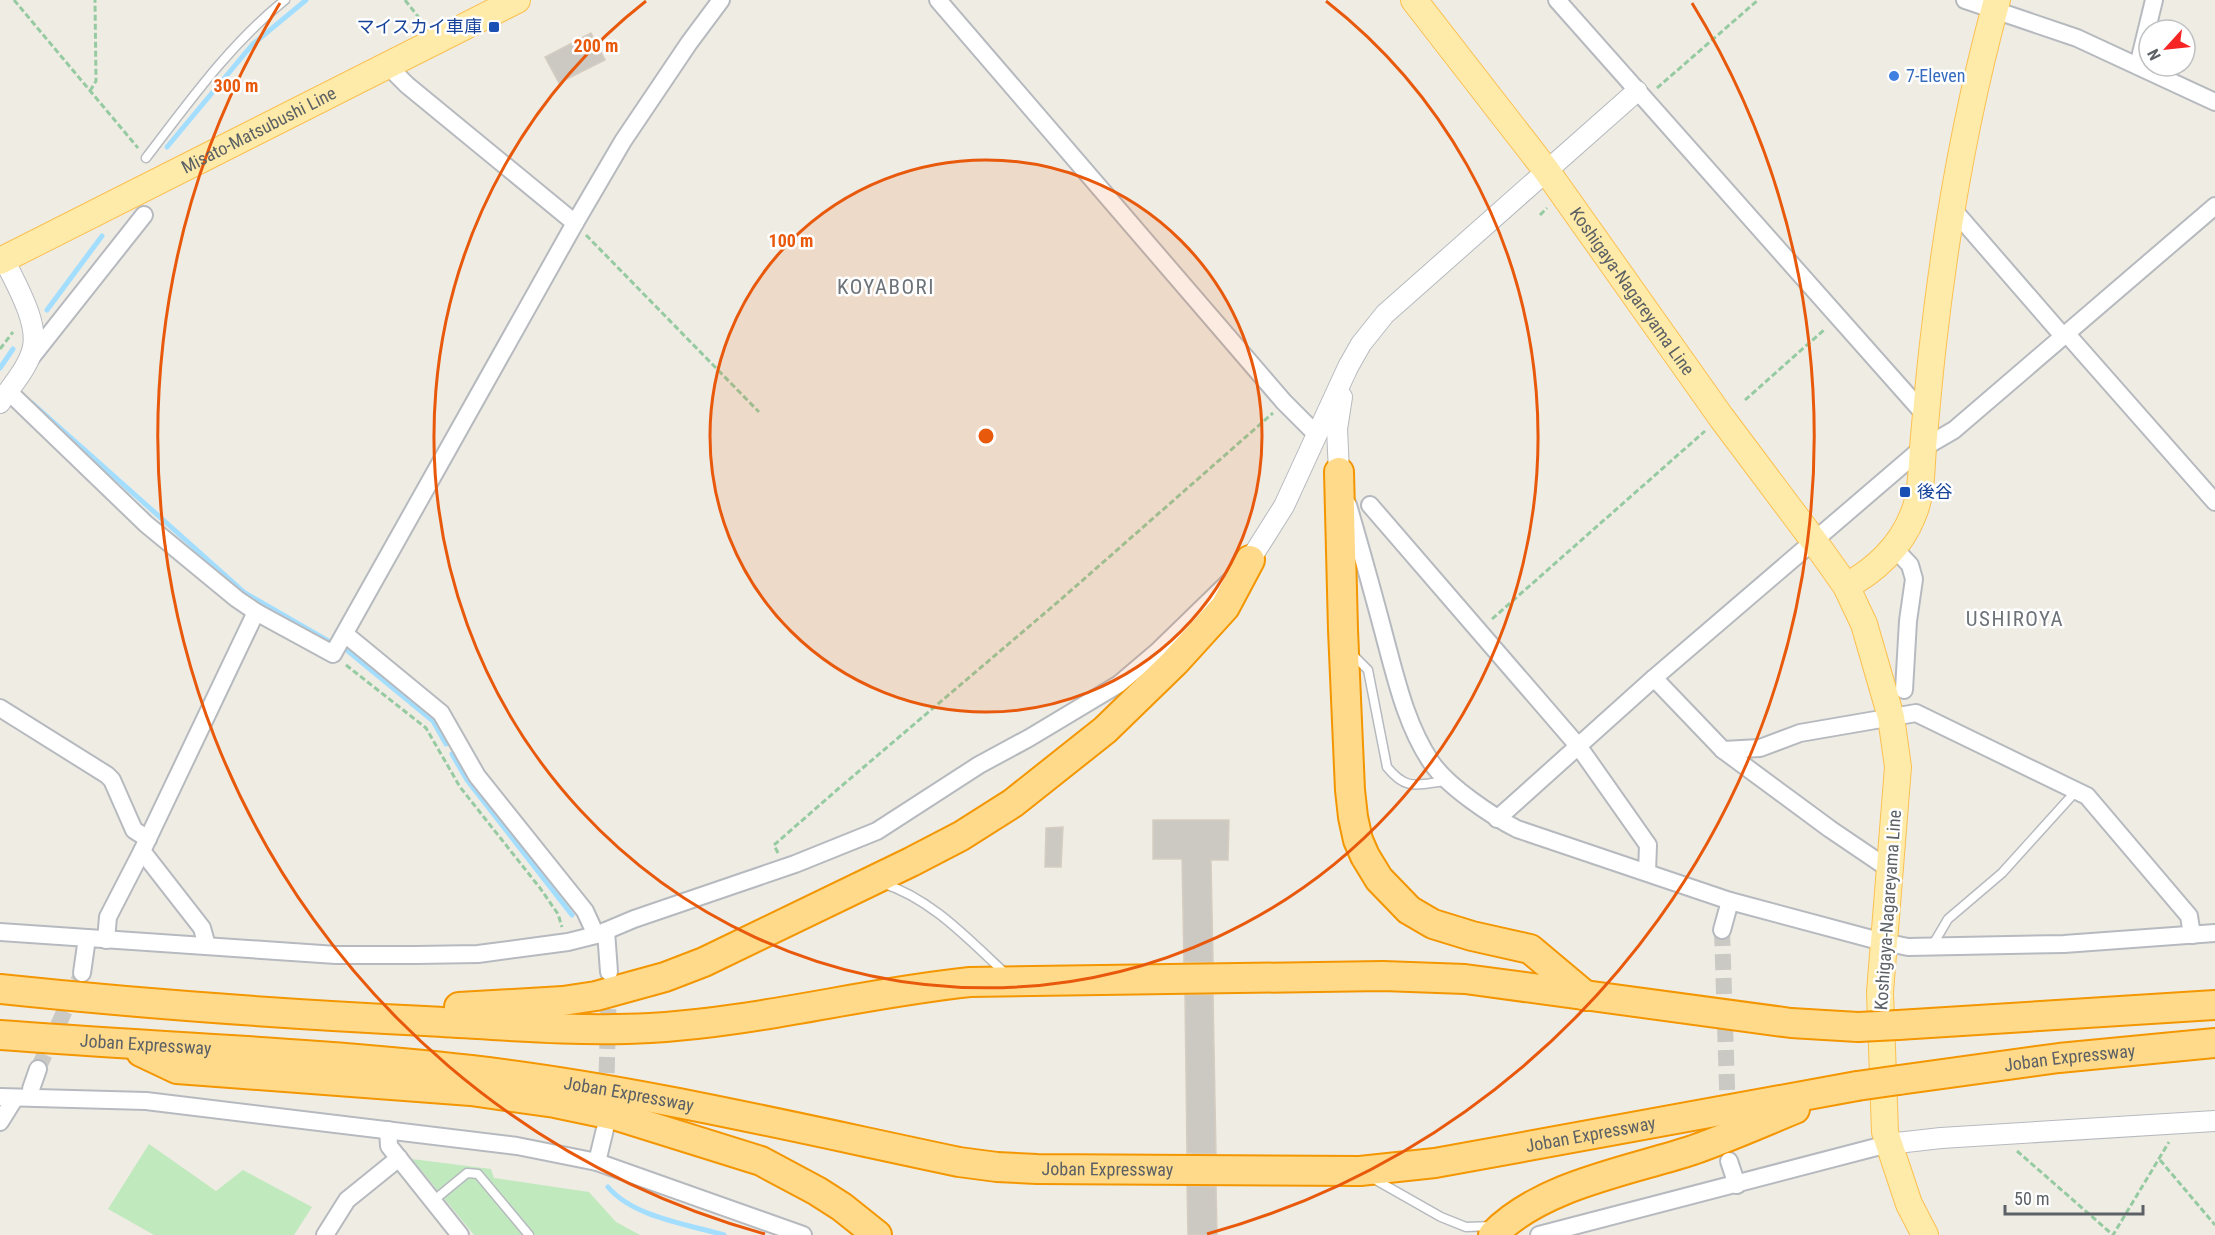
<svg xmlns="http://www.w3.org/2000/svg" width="2215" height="1235" font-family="'Roboto Condensed','Noto Sans JP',sans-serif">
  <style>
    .green { fill: #c1e9be }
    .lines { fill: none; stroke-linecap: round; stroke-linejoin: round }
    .stream { stroke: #a4deff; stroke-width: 5 }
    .building { fill: #ccc9c3; stroke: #d5cdc1; stroke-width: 1.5 }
    .minor-tunnel { stroke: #cac9c4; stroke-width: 16; stroke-dasharray: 16 8; stroke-linecap: butt }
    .service-casing { stroke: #b6babf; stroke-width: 11 }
    .minor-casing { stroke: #b6babf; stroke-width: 20 }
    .tertiary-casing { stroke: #b6babf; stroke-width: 22 }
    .primary-casing { stroke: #fbc051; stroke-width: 28 }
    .motorway-casing { stroke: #f39600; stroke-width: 32 }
    .path { stroke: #96cba2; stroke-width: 3; stroke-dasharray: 6 3; stroke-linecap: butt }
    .service { stroke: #fff; stroke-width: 8 }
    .minor { stroke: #fff; stroke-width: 16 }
    .tertiary { stroke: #fff; stroke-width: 20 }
    .primary { stroke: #ffeba9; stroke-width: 26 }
    .motorway { stroke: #ffda8b; stroke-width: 28 }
    .motorway-bridge-casing { stroke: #f39600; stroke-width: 32; stroke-linecap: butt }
    .motorway-bridge { stroke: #ffda8b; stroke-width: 28 }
    .ring { fill: none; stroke: #e8590c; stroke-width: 3 }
    .transit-dot { fill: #1a4fb4; stroke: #fff; stroke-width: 2 }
    .shop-dot { fill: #3f7fe0; stroke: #fff; stroke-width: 2 }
    .labels { text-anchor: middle; stroke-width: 5; stroke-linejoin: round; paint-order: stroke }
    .transit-label { font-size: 18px; fill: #164399; stroke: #fff; text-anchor: end }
    .shop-label { font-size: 18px; fill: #366cbe; stroke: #fff; text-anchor: start }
    .street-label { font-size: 18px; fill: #5c6166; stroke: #fff }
    .quarter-label { font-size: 21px; letter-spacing: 1.5px; fill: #6d7378; stroke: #fff }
    .centre { fill: #e8590c; stroke: #fff; stroke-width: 3 }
    .ring-label { font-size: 18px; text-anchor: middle; font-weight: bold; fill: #e8590c; stroke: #fff; stroke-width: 5; stroke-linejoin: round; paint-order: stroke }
  </style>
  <rect width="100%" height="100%" fill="#efece4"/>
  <g class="green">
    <polygon points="149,1144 216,1191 243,1170 312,1207 294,1235 154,1235 108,1209"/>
    <polygon points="412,1159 491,1169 494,1178 589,1192 616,1222 640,1235 474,1235"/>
  </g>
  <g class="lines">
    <g class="stream">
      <polyline points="167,147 252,45 306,0"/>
      <polyline points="47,310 102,236"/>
      <polyline points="0,368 13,349"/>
      <polyline points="32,403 245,593 330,642"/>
      <polyline points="348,651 433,721 446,744"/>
      <polyline points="452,754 467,780 572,915"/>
      <path d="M608,1187C633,1217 687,1224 724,1235"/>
    </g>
  </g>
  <g class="building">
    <polygon points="591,33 605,60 559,83 545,57"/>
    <polygon points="1153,820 1229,820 1228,860 1211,860 1213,962 1184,962 1182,859 1153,859"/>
    <polygon points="1063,827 1061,867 1045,867 1046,828"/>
    <polygon points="1185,995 1213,995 1216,1154 1187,1153"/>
    <polygon points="1187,1186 1216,1187 1217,1235 1188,1235"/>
  </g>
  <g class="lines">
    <g class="minor-tunnel">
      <polyline points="1722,930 1728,1118"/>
      <polyline points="38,1069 82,973"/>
      <polyline points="606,1097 609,985"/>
    </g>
    <g class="service-casing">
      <g id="service">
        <path d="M146,158C189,102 230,44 285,0"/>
        <path d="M1352,654L1368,670L1387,767C1407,792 1418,784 1446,781"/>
        <path d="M882,883C932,899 968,939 1006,974"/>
        <polyline points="1932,946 1948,919 2002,873 2077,790"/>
        <polyline points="1374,1179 1441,1217 1466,1227 1493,1226"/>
        <polyline points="433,1201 467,1173 478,1174 529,1235"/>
      </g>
    </g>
    <g class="minor-casing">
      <g id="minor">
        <polyline points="938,0 1284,402 1316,434"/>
        <polyline points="1557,0 1926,416"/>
        <polyline points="1965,0 2077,38 2215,102"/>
        <polyline points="387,65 407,85 575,223"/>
        <polyline points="2138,66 2154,0"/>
        <polyline points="1951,207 2063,336"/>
        <polyline points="2066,333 2215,502"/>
        <polyline points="30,359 144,215"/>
        <polyline points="8,391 146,524 237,599 256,612 333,654 575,223 623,141 689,43 721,0"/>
        <path d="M1348,505C1361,550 1374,596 1386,642C1397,683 1407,726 1431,762C1447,786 1492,816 1517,829L1730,901L1883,942L1908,947L2064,944L2215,933"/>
        <polyline points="1370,505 1579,747 1648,845 1647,872"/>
        <polyline points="1894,548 1910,565 1914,579 1908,621 1904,690"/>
        <polyline points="345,634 441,713 477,776 585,911 596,935"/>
        <polyline points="1654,678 1723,750 1830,829 1889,869"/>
        <polyline points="0,708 107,775 112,780 134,830 148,839"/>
        <polyline points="1723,750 1760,748 1800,733 1916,713 2087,796 2189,916 2192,935"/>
        <polyline points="1497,819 1654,678 1914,455 1923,448 1954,430 2215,206"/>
        <polyline points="142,851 202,928 207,946"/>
        <polyline points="1722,930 1730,901"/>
        <polyline points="606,931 609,972"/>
        <polyline points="0,932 336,955 416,955 478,954 568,942 596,935 634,919 795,864 877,831 979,765 1029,738 1119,684 1159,650 1231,580"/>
        <polyline points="106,940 108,917 142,851 256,612"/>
        <polyline points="82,973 87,938"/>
        <polyline points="31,1089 38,1069"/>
        <polyline points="0,1097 146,1101 517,1146 597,1162 803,1235"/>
        <polyline points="0,1122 15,1098"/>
        <polyline points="388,1130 389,1146 460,1235"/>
        <polyline points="1729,1161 1737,1185"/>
        <polyline points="597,1162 605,1129"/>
        <polyline points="325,1235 347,1200 399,1158"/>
        <polyline points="1539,1235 1888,1144"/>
      </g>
    </g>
    <g class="tertiary-casing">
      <g id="tertiary">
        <path d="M0,403C11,386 29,367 33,347C38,320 15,283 4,259"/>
        <polyline points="1339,472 1337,429 1342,397"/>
        <polyline points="1250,560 1284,506 1348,367 1361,344 1385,314 1637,91"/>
        <polyline points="1888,1144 1941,1138 2215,1121"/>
      </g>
    </g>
    <g class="primary-casing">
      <g id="primary">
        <path id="s1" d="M1414,0L1546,170L1721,417L1814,541L1846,586L1864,624L1891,717L1898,767L1880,992L1885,1132L1909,1204L1925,1235"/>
        <path id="s2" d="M0,261L517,0"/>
        <path d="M1846,586C1875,571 1901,546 1913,515C1922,494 1921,471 1923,448C1926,413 1929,379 1933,344C1946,228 1966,113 1997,0"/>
      </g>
    </g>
    <g class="motorway-casing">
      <g id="motorway">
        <polyline points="1339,472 1343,630 1350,790 1353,817 1358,840 1365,856 1379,879 1409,910 1433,924 1472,936 1530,949 1586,996"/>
        <path d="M0,989C142,1004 283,1014 425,1021C500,1025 576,1032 650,1028C758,1022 863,993 970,982L1383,976L1465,979L1791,1023L1858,1027"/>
        <polyline points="459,1007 563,1001 596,996 665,977 704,962 911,862 961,836 1013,803 1105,730 1175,662 1225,607 1250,560"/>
        <polyline points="1898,1025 2215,1005"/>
        <path id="s3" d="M0,1035C157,1047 315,1052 471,1070C635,1089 797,1128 959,1162L997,1167L1037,1169L1360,1171L1435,1163L1857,1086"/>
        <polyline points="141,1052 177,1069 471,1091 555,1103 617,1116 761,1161 817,1191 842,1207 877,1235"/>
        <path id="s4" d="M1899,1080L2059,1058L2215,1043"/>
        <path d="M1493,1235C1541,1185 1629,1171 1693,1150C1727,1138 1761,1123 1795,1109"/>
      </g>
    </g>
    <g class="path">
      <polyline points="14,0 138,148"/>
      <polyline points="405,0 424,24"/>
      <polyline points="1657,88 1758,0"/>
      <polyline points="90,91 96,81 95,0"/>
      <polyline points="1540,215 1547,208"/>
      <polyline points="586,235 759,412"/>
      <polyline points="0,349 13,332"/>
      <polyline points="1745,400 1825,329"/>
      <polyline points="1492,619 1705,431"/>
      <polyline points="346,665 426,728 460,787 540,888 558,914 562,927"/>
      <polyline points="778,853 774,845 838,789 1059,601 1273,413"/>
      <polyline points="2017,1151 2113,1235 2169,1142"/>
      <polyline points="2160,1160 2215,1225"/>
    </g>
    <use href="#service" class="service"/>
    <use href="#minor" class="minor"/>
    <use href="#tertiary" class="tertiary"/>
    <use href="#primary" class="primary"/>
    <use href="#motorway" class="motorway"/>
    <g class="motorway-bridge-casing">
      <g id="motorway-bridge">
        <polyline points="1858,1027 1898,1025"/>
        <polyline points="1857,1086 1899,1080"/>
      </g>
    </g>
    <use href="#motorway-bridge" class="motorway-bridge"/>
  </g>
  <circle cx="986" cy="436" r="276" fill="#e8590c" fill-opacity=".12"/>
  <g class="ring">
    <circle cx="986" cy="436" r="276"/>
    <path d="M1326 1A552 552 0 1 1 646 1"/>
    <path d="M765 1234A828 828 0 0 1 280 3M1692 3A828 828 0 0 1 1207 1234"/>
  </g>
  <g class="transit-dot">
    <rect x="488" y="21" width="12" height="12" rx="3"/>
    <rect x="1899" y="486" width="12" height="12" rx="3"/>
  </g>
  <circle class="shop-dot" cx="1894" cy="76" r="6"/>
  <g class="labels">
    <g class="transit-label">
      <text x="482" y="33">マイスカイ車庫</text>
      <text x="1917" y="498" text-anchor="start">後谷</text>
    </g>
    <g class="shop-label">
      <text x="1906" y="82">7-Eleven</text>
    </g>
    <g class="street-label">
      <text dy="6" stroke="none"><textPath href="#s2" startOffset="290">Misato-Matsubushi Line</textPath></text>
      <text dy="6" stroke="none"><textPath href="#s1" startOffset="364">Koshigaya-Nagareyama Line</textPath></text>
      <text transform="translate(1888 910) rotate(-86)" y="6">Koshigaya-Nagareyama Line</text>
      <text dy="6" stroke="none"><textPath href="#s3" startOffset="146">Joban Expressway</textPath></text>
      <text dy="6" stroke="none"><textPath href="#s4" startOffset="172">Joban Expressway</textPath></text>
      <text dy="6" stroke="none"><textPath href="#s3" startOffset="632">Joban Expressway</textPath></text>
      <text dy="6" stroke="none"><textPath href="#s3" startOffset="1604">Joban Expressway</textPath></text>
      <text dy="6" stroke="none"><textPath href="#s3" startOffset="1118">Joban Expressway</textPath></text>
    </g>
    <g class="quarter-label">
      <text x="886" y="294">KOYABORI</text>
      <text x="2015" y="626">USHIROYA</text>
    </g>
  </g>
  <circle cx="986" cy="436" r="9" class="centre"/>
  <g class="ring-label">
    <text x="596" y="52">200 m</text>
    <text x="236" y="92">300 m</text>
    <text x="791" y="247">100 m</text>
  </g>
  <g transform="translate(2167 48) rotate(243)"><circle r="28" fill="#ffffff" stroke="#bec0c2" stroke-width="1.5"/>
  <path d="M0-4.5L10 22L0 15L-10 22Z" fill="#f62524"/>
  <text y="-9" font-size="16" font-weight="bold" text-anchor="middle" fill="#5c6166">N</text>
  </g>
  <path d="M2005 1205v9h138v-9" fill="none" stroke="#5c6166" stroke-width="3"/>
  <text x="2014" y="1205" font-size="18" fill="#5c6166" stroke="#ffffff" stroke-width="4.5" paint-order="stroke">50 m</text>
</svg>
